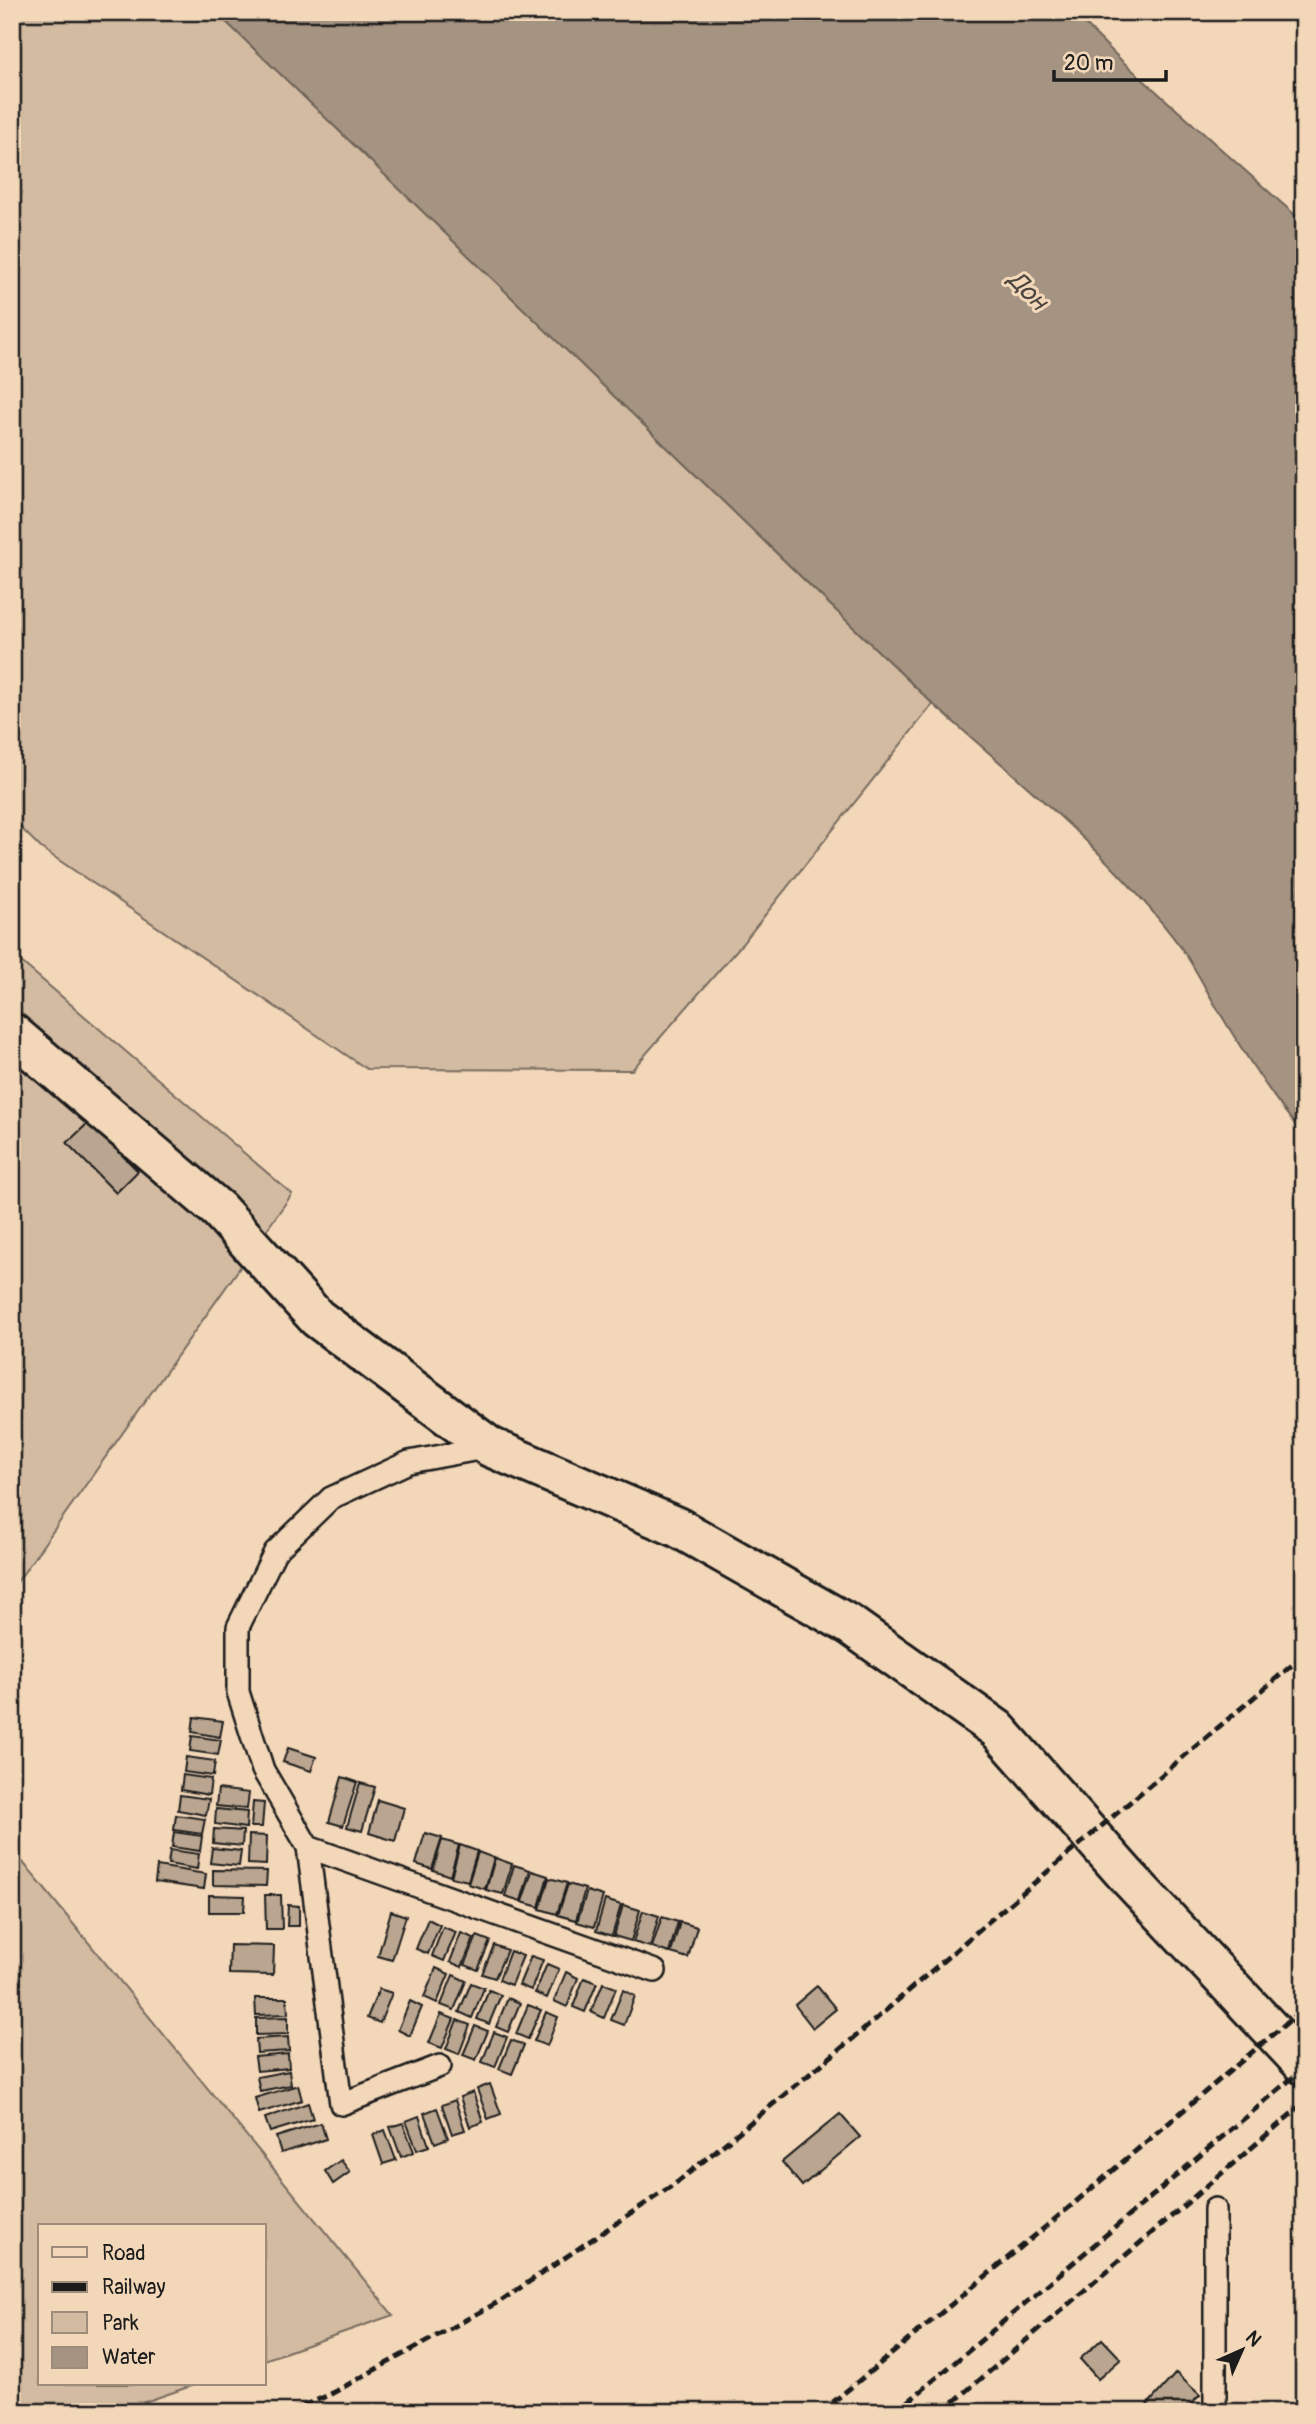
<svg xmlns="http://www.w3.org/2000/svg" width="1316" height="2424" font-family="Pangolin,sans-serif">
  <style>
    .green { fill: #d3bba2; stroke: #786c5f; stroke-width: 2 }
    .water { fill: #a69482; stroke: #6f6459; stroke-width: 2 }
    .building { fill: #baa690; stroke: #1c1c1c; stroke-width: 2 }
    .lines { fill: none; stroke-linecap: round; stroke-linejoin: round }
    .service-casing { stroke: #1c1c1c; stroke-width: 26 }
    .minor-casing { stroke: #1c1c1c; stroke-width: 44 }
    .service { stroke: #f3d7b9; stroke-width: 21 }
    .minor { stroke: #f3d7b9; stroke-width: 38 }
    .rail { stroke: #1c1c1c; stroke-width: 5; stroke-dasharray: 10 5; stroke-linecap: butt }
    .labels { text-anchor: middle; stroke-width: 6; stroke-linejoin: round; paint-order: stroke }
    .water-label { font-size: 26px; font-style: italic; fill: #4c4640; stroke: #f3d7b9 }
  </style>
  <rect width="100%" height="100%" fill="#f3d7b9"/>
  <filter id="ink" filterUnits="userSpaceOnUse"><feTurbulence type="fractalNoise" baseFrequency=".0143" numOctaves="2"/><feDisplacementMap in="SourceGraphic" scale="14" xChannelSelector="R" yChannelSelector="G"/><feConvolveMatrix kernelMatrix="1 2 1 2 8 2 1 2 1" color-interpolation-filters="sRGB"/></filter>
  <g filter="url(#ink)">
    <g class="green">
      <polygon points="12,12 216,12 933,704 742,944 632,1070 367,1069 41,848 12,819"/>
      <polygon points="12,954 292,1194 12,1589"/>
      <polygon points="12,1849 393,2315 264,2360 264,2226 40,2226 40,2384 197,2384 116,2412 12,2412"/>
    </g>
    <path class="water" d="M216,12H1073L1121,60L1304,223V1135C1272,1098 1245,1055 1220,1013C1207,992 1196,969 1182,949C1114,856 1019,780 933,704Z"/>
    <g class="building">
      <polygon points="89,1122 138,1171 116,1193 67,1143"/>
      <polygon points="194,1717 223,1721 220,1737 192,1732"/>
      <polygon points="192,1736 221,1740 218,1755 190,1751"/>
      <polygon points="288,1748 316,1757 311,1771 283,1762"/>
      <polygon points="186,1757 215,1761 213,1776 184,1772"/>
      <polygon points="183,1775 211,1779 209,1795 181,1790"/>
      <polygon points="342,1777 357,1782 343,1826 329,1822"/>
      <polygon points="360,1783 375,1787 362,1831 347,1827"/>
      <polygon points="218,1789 249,1793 247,1809 216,1806"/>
      <polygon points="180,1795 209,1799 206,1815 178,1810"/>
      <polygon points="378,1800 404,1808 395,1841 369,1833"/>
      <polygon points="253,1802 264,1803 262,1827 251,1827"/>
      <polygon points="216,1809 247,1812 246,1828 215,1824"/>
      <polygon points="176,1815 205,1819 202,1834 174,1830"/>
      <polygon points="214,1829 243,1831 242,1846 213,1843"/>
      <polygon points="174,1832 202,1836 200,1851 172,1847"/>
      <polygon points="425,1833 442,1838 432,1869 416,1864"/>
      <polygon points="249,1835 267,1836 266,1865 248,1864"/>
      <polygon points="442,1840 459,1845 450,1876 433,1870"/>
      <polygon points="460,1845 477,1851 468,1881 451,1877"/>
      <polygon points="212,1848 241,1851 239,1866 210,1863"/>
      <polygon points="170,1850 199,1854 197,1869 168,1864"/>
      <polygon points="478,1852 494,1858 485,1889 468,1884"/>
      <polygon points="495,1858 512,1864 503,1894 486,1890"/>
      <polygon points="514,1865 530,1870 521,1901 505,1896"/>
      <polygon points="157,1866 206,1874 204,1889 155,1882"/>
      <polygon points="213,1870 267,1871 266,1886 213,1885"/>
      <polygon points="532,1871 548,1876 539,1907 522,1902"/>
      <polygon points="549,1878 567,1883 557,1914 540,1909"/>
      <polygon points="568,1884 585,1889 576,1920 558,1915"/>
      <polygon points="587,1891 603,1896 594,1927 577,1922"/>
      <polygon points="209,1895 245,1896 244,1912 209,1912"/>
      <polygon points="265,1895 281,1895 282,1929 266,1929"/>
      <polygon points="605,1900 621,1905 612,1936 596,1931"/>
      <polygon points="288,1905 299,1906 299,1926 287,1926"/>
      <polygon points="623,1905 640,1910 631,1941 614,1936"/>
      <polygon points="391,1911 406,1916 392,1960 378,1956"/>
      <polygon points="643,1911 659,1916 650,1947 633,1942"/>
      <polygon points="662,1917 678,1922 669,1953 652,1947"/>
      <polygon points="428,1919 440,1925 428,1954 416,1949"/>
      <polygon points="680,1922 697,1927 688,1958 671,1953"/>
      <polygon points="443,1927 456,1932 444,1961 432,1956"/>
      <polygon points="461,1933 474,1938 462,1967 450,1962"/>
      <polygon points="477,1936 490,1941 478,1970 465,1965"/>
      <polygon points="230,1945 274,1946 273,1975 229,1974"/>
      <polygon points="494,1945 507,1950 495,1978 482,1974"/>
      <polygon points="510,1951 523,1956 511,1985 499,1980"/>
      <polygon points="531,1956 543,1960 531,1990 519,1985"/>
      <polygon points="547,1964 559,1969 547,1998 535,1993"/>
      <polygon points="436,1968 449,1974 437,2003 424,1997"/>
      <polygon points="566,1972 578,1978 567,2007 554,2001"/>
      <polygon points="453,1975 466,1981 454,2010 441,2005"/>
      <polygon points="584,1978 597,1983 585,2012 573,2007"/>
      <polygon points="471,1983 484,1988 472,2018 459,2012"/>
      <polygon points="603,1983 616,1988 604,2018 591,2012"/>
      <polygon points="817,1986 836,2009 813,2028 795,2005"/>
      <polygon points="379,1989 392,1993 380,2023 367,2018"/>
      <polygon points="489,1990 501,1995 489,2024 477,2019"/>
      <polygon points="623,1990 635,1996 624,2025 611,2020"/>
      <polygon points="255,1998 287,1998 288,2014 256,2015"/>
      <polygon points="508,1998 520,2003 508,2032 496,2027"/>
      <polygon points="410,2001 422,2007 410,2036 398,2030"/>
      <polygon points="528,2005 541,2010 528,2039 516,2034"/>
      <polygon points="546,2012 558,2017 547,2046 534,2041"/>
      <polygon points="441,2014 454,2019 442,2048 429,2043"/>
      <polygon points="288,2017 288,2034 256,2035 256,2018"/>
      <polygon points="457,2020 470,2025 459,2054 446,2049"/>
      <polygon points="475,2026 488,2031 476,2060 463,2055"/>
      <polygon points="494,2032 507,2037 495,2067 482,2062"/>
      <polygon points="288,2037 289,2051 257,2053 256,2039"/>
      <polygon points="511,2040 524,2045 512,2074 499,2069"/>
      <polygon points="288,2054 289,2068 257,2071 255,2057"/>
      <polygon points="289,2071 291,2085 260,2091 257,2077"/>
      <polygon points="490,2084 501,2114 488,2119 477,2089"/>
      <polygon points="298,2085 302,2100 259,2113 255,2098"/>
      <polygon points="473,2092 483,2122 470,2127 460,2097"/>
      <polygon points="455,2100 465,2130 452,2134 442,2105"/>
      <polygon points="308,2103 313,2119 270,2132 265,2118"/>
      <polygon points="437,2108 448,2138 435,2143 424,2113"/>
      <polygon points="840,2114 860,2137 802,2186 782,2162"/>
      <polygon points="419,2116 429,2146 417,2150 406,2121"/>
      <polygon points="321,2123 326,2139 281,2153 276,2137"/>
      <polygon points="403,2123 414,2152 401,2157 390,2127"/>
      <polygon points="385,2130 396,2160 383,2164 373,2135"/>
      <polygon points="341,2160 350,2172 333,2184 325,2171"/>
      <polygon points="1102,2339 1121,2359 1098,2379 1080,2359"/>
      <polygon points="1176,2373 1200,2395 1184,2412 1141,2412"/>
    </g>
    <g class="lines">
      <g class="service-casing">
        <g id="service">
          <polyline points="490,1447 409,1462 331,1498 275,1552 238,1627 238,1692 263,1770 308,1847 655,1971"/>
          <polyline points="308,1847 341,2104 440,2066"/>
          <polyline points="1215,2209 1215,2412"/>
        </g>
      </g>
      <g class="minor-casing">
        <polyline id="minor" points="12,1033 219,1210 317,1318 490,1447 677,1527 850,1625 997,1729 1126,1875 1304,2065"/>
      </g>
      <use href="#service" class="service"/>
      <use href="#minor" class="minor"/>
      <g class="rail">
        <polyline points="289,2412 329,2395 502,2300 679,2181 861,2032 995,1916 1304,1655"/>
        <polyline points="821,2412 1072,2205 1304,2008"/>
        <polyline points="896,2412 1304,2068"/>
        <polyline points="942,2412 1304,2103"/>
      </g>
    </g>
  </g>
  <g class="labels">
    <g class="water-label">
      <text transform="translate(1028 290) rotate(45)" y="9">Дон</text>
    </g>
  </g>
  <rect width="1316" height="2424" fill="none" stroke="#f3d7b9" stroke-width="42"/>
  <rect x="21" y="21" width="1274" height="2382" fill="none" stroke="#1c1c1c" stroke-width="2.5" filter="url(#ink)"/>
  <rect x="38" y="2224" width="228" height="161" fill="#f3d7b9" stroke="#9d8c7a" stroke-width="2"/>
  <rect x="52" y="2247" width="35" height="10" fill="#f3d7b9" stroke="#9d8c7a" stroke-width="2"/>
  <text x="102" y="2260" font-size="21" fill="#1c1c1c">Road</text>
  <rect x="52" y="2282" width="35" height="10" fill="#1c1c1c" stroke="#9d8c7a" stroke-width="2"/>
  <text x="102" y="2294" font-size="21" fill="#1c1c1c">Railway</text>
  <rect x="52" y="2312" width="35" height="21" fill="#d3bba2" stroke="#9d8c7a" stroke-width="2"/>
  <text x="102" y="2330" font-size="21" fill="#1c1c1c">Park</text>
  <rect x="52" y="2347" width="35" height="21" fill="#a69482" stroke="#9d8c7a" stroke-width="2"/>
  <text x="102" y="2364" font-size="21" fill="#1c1c1c">Water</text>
  <g transform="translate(1242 2350) rotate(45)" stroke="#f3d7b9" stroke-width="5" paint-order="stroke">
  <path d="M0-5L12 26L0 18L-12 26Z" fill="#1c1c1c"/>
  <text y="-10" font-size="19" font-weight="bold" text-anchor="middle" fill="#1c1c1c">N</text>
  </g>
  <path d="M1054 70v10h112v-10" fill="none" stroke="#1c1c1c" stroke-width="3.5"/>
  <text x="1064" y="70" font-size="21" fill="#1c1c1c" stroke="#f3d7b9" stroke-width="5" paint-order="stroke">20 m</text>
</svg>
